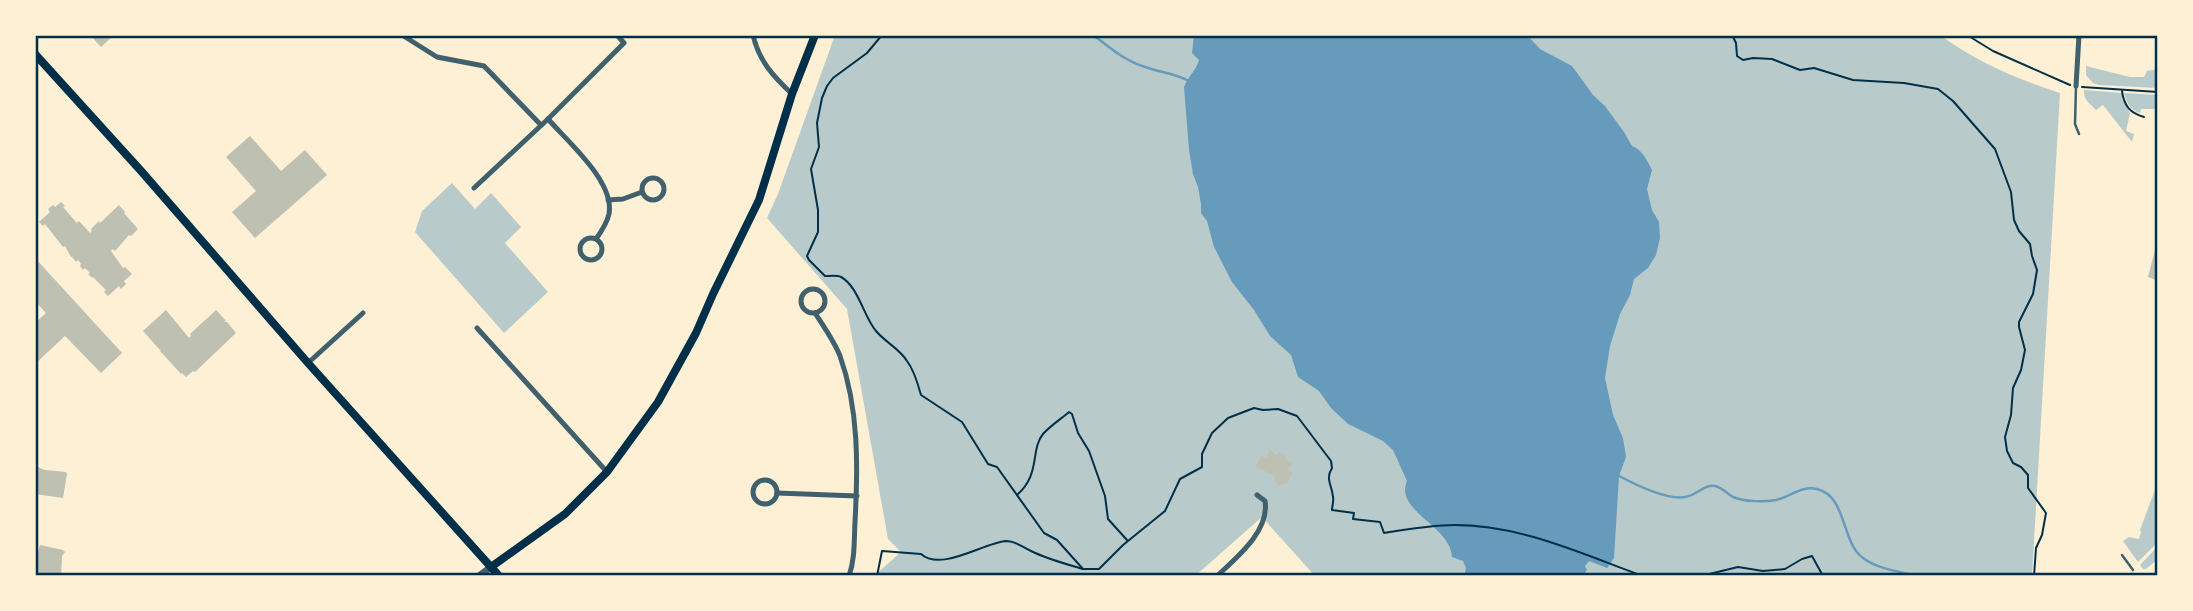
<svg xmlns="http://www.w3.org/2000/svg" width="2193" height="611" font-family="Figtree,sans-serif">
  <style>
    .green { fill: #b9caca }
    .water { fill: #669bbc }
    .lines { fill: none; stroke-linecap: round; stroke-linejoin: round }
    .stream { stroke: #669bbc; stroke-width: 2.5 }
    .building { fill: #bec0b2 }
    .path { stroke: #003049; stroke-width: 2 }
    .service { stroke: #3f606c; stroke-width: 2.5 }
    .minor { stroke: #3f606c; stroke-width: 5 }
    .tertiary { stroke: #3f606c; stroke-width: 7 }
    .secondary { stroke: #003049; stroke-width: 8 }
    .neatline { fill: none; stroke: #003049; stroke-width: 2.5 }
  </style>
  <rect width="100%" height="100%" fill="#fdf0d5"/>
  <g class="green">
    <path d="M835,35H1940C1977,62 2017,79 2060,93L2032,576H1315L1262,517L1195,576H874L901,552L888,539L847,309L767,218L778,194Z"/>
    <polygon points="2086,66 2130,77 2144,77 2147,71 2158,69 2158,88 2099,85 2093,83 2086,75"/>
    <path d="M2084,90L2122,93V99L2130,113L2126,131L2134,134L2132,142L2103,105L2096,110C2090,104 2083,99 2084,90Z"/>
    <path d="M2124,93L2158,95V109H2141L2140,113C2131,111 2126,102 2124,93Z"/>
    <polygon points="452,183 475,209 491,193 521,227 505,243 548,292 504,333 415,232 422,211"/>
    <polygon points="2156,487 2158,487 2158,542 2138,562 2123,541 2129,537 2139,539 2141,532 2140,530"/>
    <polygon points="2158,546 2158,559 2146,569 2143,569 2140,565"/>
  </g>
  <path class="water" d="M1194,35H1527L1540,49L1572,66L1593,95L1605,106L1624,132L1632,146C1643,150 1647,161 1652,170L1647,189L1652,210L1659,222L1660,238L1656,255L1648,268L1634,279L1630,295L1620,314L1610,346L1605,378L1613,415L1623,438L1626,457L1619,476L1614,558L1607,568L1589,561L1585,566L1587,570L1582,576H1464L1466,568L1463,561L1452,557C1451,526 1394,511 1407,481L1393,450L1383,441L1348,424L1331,408L1319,391L1298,377L1291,355L1270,336L1254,310L1232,282L1214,247L1207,221L1201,213V204L1198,187L1193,174L1189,150L1184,87C1188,76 1196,71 1199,60L1192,53Z"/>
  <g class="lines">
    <g class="stream">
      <path d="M1093,35C1110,47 1124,61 1145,67C1159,72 1173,73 1187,80"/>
      <path d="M1619,476C1636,485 1667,500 1685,497C1696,496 1704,484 1715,486C1721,487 1728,494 1733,497C1744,502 1765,502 1776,500C1790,497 1802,485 1817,489C1847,496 1841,542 1863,558C1877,569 1901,572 1919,576"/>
    </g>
  </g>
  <g class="building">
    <polygon points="90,35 114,35 101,47"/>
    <polygon points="250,136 281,171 305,150 327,175 255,238 232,212 256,191 226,157"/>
    <polygon points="61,202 65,206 63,207 77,223 79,221 90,233 92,231 91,229 99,221 100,223 119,205 125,212 124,213 138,229 131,236 129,235 115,251 113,249 111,251 123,268 125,267 132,274 124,281 126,284 121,289 119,286 108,296 104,292 106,290 93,277 92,278 88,274 90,273 85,268 83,270 80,266 81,264 78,260 76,262 72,257 74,256 71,257 65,246 63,247 45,224 43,226 39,222 50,212 48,209 53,205 55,207"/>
    <polygon points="2155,250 2158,251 2158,281 2148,277"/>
    <polygon points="35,258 122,353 101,373 65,336 35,364 35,323 46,313 35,301"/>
    <polygon points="166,310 189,338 191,336 190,334 216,310 226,321 224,322 227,322 236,333 195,372 193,371 186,377 182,373 181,374 160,351 162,348 160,350 143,331"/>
    <polygon points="1270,450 1276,455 1279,452 1283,453 1286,460 1293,462 1288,470 1292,472 1288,483 1278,485 1275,481 1275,476 1255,466 1262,456 1266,458"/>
    <polygon points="35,466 45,470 66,472 67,474 63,498 35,494"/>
    <polygon points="40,545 63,550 65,552 62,556 61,576 35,576 35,562"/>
  </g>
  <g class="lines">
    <g class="path">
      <path d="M882,35L867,53L833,78L827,86L822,98L817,123L819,147L811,169L818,210V232L807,256L809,260L825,276C830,276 837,275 841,277C858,286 864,317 876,331C885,342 900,349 907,361C914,370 918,384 921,395L962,422L988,464L997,467L1044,533L1057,540L1083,569H1099L1123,545L1165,511L1180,479L1202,467V454L1212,433L1228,418L1254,408L1263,410L1278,409L1297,416L1331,461L1332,468C1325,479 1332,485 1333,497C1334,501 1332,506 1332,510L1354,513L1353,519L1380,522L1384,533C1408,529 1431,525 1455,525C1521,525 1582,554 1643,576"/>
      <polyline points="1732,35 1736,43 1737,56 1743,60 1753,58 1772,59 1800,70 1814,68 1853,80 1904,83 1938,89 1953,101 1995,149 2011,192 2014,220 2019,231 2030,244 2032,256 2037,270 2033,294 2019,322 2019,327 2025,350 2021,370 2013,388 2011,415 2005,437 2007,451 2013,463 2021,467 2028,475 2028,488 2046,513 2042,535 2036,548 2034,576"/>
      <polyline points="1967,35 1993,51 2070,85"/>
      <polyline points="2082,87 2158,92"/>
      <path d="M2122,91C2124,106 2130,113 2144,117"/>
      <path d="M1017,495C1041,474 1030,450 1043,434C1050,426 1061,419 1069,412L1072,414L1078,433L1089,451L1105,496L1108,519L1127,540"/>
      <path d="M877,576L882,551L921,554C941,572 983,543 1006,541C1016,541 1022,547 1031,551C1047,559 1066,564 1083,569"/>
      <polyline points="1701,576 1738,567 1763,571 1785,569 1802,559 1812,556 1823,576"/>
    </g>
    <g class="service">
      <polyline points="2076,86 2075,124 2079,134"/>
      <polyline points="2122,555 2133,570"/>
    </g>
    <g class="minor">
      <polyline points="402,35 437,57 484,66 541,125"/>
      <path d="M753,35C759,61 773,76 792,94"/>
      <polyline points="2076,86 2079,35"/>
      <path d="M548,119C568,142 615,182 609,214C607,223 601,232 596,239"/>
      <circle cx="653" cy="189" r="11"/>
      <polyline points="474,188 548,119 624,43 617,35"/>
      <polyline points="608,200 623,199 642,192"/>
      <circle cx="591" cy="249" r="11"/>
      <circle cx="813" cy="301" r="12"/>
      <path d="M815,313C824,327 834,341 840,356C859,409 858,467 855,522C854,541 855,559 849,576"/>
      <polyline points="477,328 607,472"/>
      <polyline points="308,363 363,313"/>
      <circle cx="765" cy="492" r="12"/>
      <polyline points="777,493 857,496"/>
      <path d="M1217,576C1236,558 1270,531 1265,501L1257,495"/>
    </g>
    <polyline class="tertiary" points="479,576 491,567"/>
    <g class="secondary">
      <polyline points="35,54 142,172 308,363 499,576"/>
      <polyline points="491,567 565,514 607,472 658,402 696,333 713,294 759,200 792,94 815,35"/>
    </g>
  </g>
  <rect width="2193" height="611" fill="none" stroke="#fdf0d5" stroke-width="74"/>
  <rect x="37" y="37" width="2119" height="537" class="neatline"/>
</svg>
